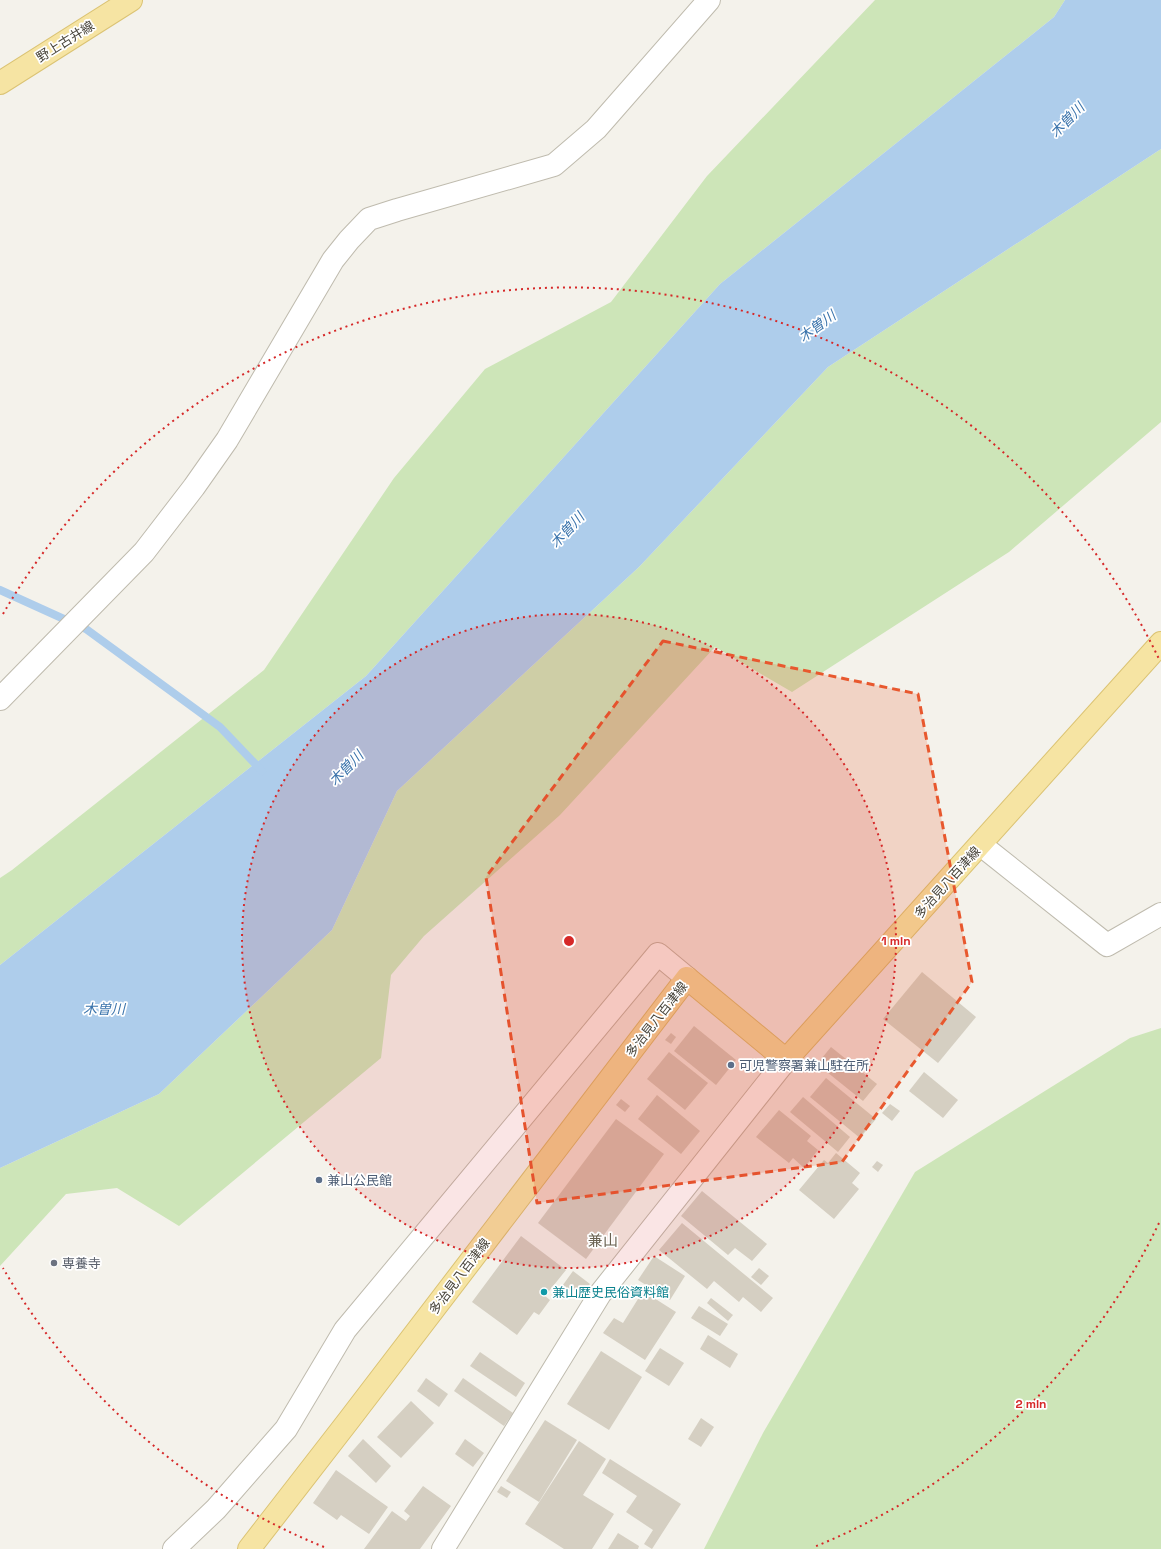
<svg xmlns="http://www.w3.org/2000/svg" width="1161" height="1549" font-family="'Space Grotesk','Noto Sans JP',sans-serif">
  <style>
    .green { fill: #cde5b8 }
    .water { fill: #aecdeb }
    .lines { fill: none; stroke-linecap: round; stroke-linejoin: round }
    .stream { stroke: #aecdeb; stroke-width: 8 }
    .building { fill: #d5cfc2 }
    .minor-casing { stroke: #bfbbae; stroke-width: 24 }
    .major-casing { stroke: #dbc373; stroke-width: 24 }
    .minor { stroke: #fff; stroke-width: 22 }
    .major { stroke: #f6e4a3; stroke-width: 22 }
    .marked { fill: #e8582e; fill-opacity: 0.2; stroke: #e8582e; stroke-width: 3; stroke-dasharray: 8 5; stroke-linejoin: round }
    .ring { fill: none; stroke: #d62828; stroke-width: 2; stroke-dasharray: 2 4 }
    .service-dot { fill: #5c6f8a; stroke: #fff; stroke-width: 1.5 }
    .worship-dot { fill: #6b7280; stroke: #fff; stroke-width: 1.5 }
    .culture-dot { fill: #0f9aa8; stroke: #fff; stroke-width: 1.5 }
    .labels { text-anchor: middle; stroke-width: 3.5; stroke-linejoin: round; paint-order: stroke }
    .street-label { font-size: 13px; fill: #48443a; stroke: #fff }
    .service-label { font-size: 13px; fill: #4e5e75; stroke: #fff; text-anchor: start }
    .worship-label { font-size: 13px; fill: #5b616d; stroke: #fff; text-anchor: start }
    .culture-label { font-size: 13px; fill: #0d838f; stroke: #fff; text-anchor: start }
    .water-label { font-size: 14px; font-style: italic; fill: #3b74ac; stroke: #fff }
    .quarter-label { font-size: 15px; fill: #6a6252; stroke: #fff }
    .centre { fill: #d62828; stroke: #fff; stroke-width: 2 }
    .ring-label { font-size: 12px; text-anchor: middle; font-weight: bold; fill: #d62828; stroke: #fff; stroke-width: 3.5; stroke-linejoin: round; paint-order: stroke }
  </style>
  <rect width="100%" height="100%" fill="#f4f2eb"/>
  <g class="green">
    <polygon points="875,0 1065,0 1054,17 720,284 366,676 0,965 0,878 12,870 264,670 394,478 485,369 611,302 707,176"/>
    <polygon points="1161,149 1161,422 1009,552 792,692 715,647 560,815 424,936 391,975 381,1058 179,1226 117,1188 66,1194 0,1266 0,1168 159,1094 332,930 397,791 639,567 828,367"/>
    <polygon points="1161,1028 1161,1549 704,1549 763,1433 915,1172 1130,1038"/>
  </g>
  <polygon class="water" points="1065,0 1161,0 1161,149 828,367 639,567 397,791 332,930 159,1094 0,1168 0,965 366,676 720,284 1054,17"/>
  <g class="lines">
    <polyline class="stream" points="0,590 86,629 220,727 262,771"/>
  </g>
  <g class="building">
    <polygon points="922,972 976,1017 938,1063 883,1019"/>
    <polygon points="694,1026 736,1060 716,1085 674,1051"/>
    <polygon points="671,1033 676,1037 671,1044 665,1040"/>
    <polygon points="831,1047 877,1084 863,1101 817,1064"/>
    <polygon points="669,1052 708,1083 685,1110 647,1079"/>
    <polygon points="924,1072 958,1100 943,1118 909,1091"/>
    <polygon points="826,1078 876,1119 860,1138 810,1097"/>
    <polygon points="657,1095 700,1131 681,1154 638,1119"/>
    <polygon points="803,1097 850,1137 838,1152 790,1112"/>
    <polygon points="621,1099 630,1106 625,1112 616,1105"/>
    <polygon points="890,1104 900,1111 892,1121 882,1113"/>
    <polygon points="779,1110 811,1136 807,1141 818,1150 804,1168 793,1158 789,1163 756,1137"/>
    <polygon points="616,1119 664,1154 586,1259 538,1223"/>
    <polygon points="836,1153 860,1173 852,1183 859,1189 834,1219 799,1190 824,1160 828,1163"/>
    <polygon points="877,1161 883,1165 878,1172 872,1167"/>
    <polygon points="702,1191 767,1244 752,1261 735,1248 728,1255 681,1216"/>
    <polygon points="682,1223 773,1298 761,1312 743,1297 739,1302 714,1281 707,1289 659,1250"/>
    <polygon points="521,1236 566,1270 545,1296 550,1300 539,1315 534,1312 517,1335 472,1302"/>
    <polygon points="654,1256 685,1276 670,1300 638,1280"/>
    <polygon points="759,1268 769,1276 761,1285 751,1277"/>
    <polygon points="573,1271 590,1284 582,1294 575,1289 570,1295 560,1289"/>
    <polygon points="643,1291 676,1312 645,1360 603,1333 614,1318 623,1323"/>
    <polygon points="711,1298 733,1315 728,1321 707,1303"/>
    <polygon points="699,1306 728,1324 720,1336 691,1318"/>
    <polygon points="708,1335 738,1354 730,1368 700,1349"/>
    <polygon points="660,1348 684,1363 669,1386 645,1371"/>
    <polygon points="601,1351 642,1377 609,1430 567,1404"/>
    <polygon points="480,1352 525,1383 516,1397 470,1366"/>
    <polygon points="426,1378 448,1394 439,1407 417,1391"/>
    <polygon points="463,1378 513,1413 504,1426 454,1391"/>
    <polygon points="411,1401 434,1423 401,1458 377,1437"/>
    <polygon points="701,1418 714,1427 701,1447 688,1439"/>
    <polygon points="545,1420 577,1440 539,1502 506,1481"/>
    <polygon points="363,1439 391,1466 376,1483 348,1456"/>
    <polygon points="465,1439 484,1453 473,1467 455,1454"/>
    <polygon points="579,1441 606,1459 583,1495 614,1514 592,1549 564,1549 525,1524"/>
    <polygon points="610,1459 681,1504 652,1549 644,1544 653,1530 626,1512 637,1496 602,1473"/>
    <polygon points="336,1470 388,1507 369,1534 341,1515 337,1520 313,1503"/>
    <polygon points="423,1486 451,1506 420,1549 364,1549 392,1511 406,1521 410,1516 404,1511"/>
    <polygon points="501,1486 511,1492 507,1498 497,1492"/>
    <polygon points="618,1533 639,1546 638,1549 608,1549"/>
  </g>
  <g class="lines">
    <g class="minor-casing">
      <g id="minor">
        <polyline points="0,699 144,552 194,487 227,440 333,260 349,240 369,219 397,210 554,165 596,129 709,0"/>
        <polyline points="981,845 1107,945 1161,914"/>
        <polyline points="174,1549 216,1509 286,1429 345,1330 658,954 687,978"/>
        <polyline points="443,1549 600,1294 786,1060"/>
      </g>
    </g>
    <g class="major-casing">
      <g id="major">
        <polyline points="0,83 131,0"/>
        <polyline points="249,1549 349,1420 687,978 786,1060 1161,643"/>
      </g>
    </g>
    <use href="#minor" class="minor"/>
    <use href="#major" class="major"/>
  </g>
  <path class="marked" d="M663,641L918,694L972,982L842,1162L537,1203L486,877Z"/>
  <circle cx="569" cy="941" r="327" fill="#d62828" fill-opacity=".12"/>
  <g class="ring">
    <circle cx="569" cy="941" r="327"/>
    <path d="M1159 1223A654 654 0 0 1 814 1547M324 1547A654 654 0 0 1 3 1268M3 614A654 654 0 0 1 1159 659"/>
  </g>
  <g class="service-dot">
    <circle cx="731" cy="1065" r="4"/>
    <circle cx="319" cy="1180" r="4"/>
  </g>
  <circle class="worship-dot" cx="54" cy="1263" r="4"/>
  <circle class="culture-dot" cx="544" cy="1292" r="4"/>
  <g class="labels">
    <g class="street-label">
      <text transform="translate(65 41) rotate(-32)" y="5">野上古井線</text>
      <text transform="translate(947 882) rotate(-48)" y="5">多治見八百津線</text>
      <text transform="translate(656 1019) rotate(-52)" y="5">多治見八百津線</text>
      <text transform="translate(459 1276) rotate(-53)" y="5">多治見八百津線</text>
    </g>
    <g class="service-label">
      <text x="739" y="1070">可児警察署兼山駐在所</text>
      <text x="327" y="1185">兼山公民館</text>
    </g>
    <g class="worship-label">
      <text x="62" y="1268">専養寺</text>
    </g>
    <g class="culture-label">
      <text x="552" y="1297">兼山歴史民俗資料館</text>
    </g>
    <g class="water-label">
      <text transform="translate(1067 120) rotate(-46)" y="5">木曽川</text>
      <text transform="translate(817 326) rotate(-36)" y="5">木曽川</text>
      <text transform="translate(567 530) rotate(-47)" y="5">木曽川</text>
      <text transform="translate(346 768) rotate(-46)" y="5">木曽川</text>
      <text x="104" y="1014">木曽川</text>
    </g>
    <g class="quarter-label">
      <text x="603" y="1246">兼山</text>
    </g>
  </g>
  <circle cx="569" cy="941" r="6" class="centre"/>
  <g class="ring-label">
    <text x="896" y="945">1 min</text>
    <text x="1031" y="1408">2 min</text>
  </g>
</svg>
